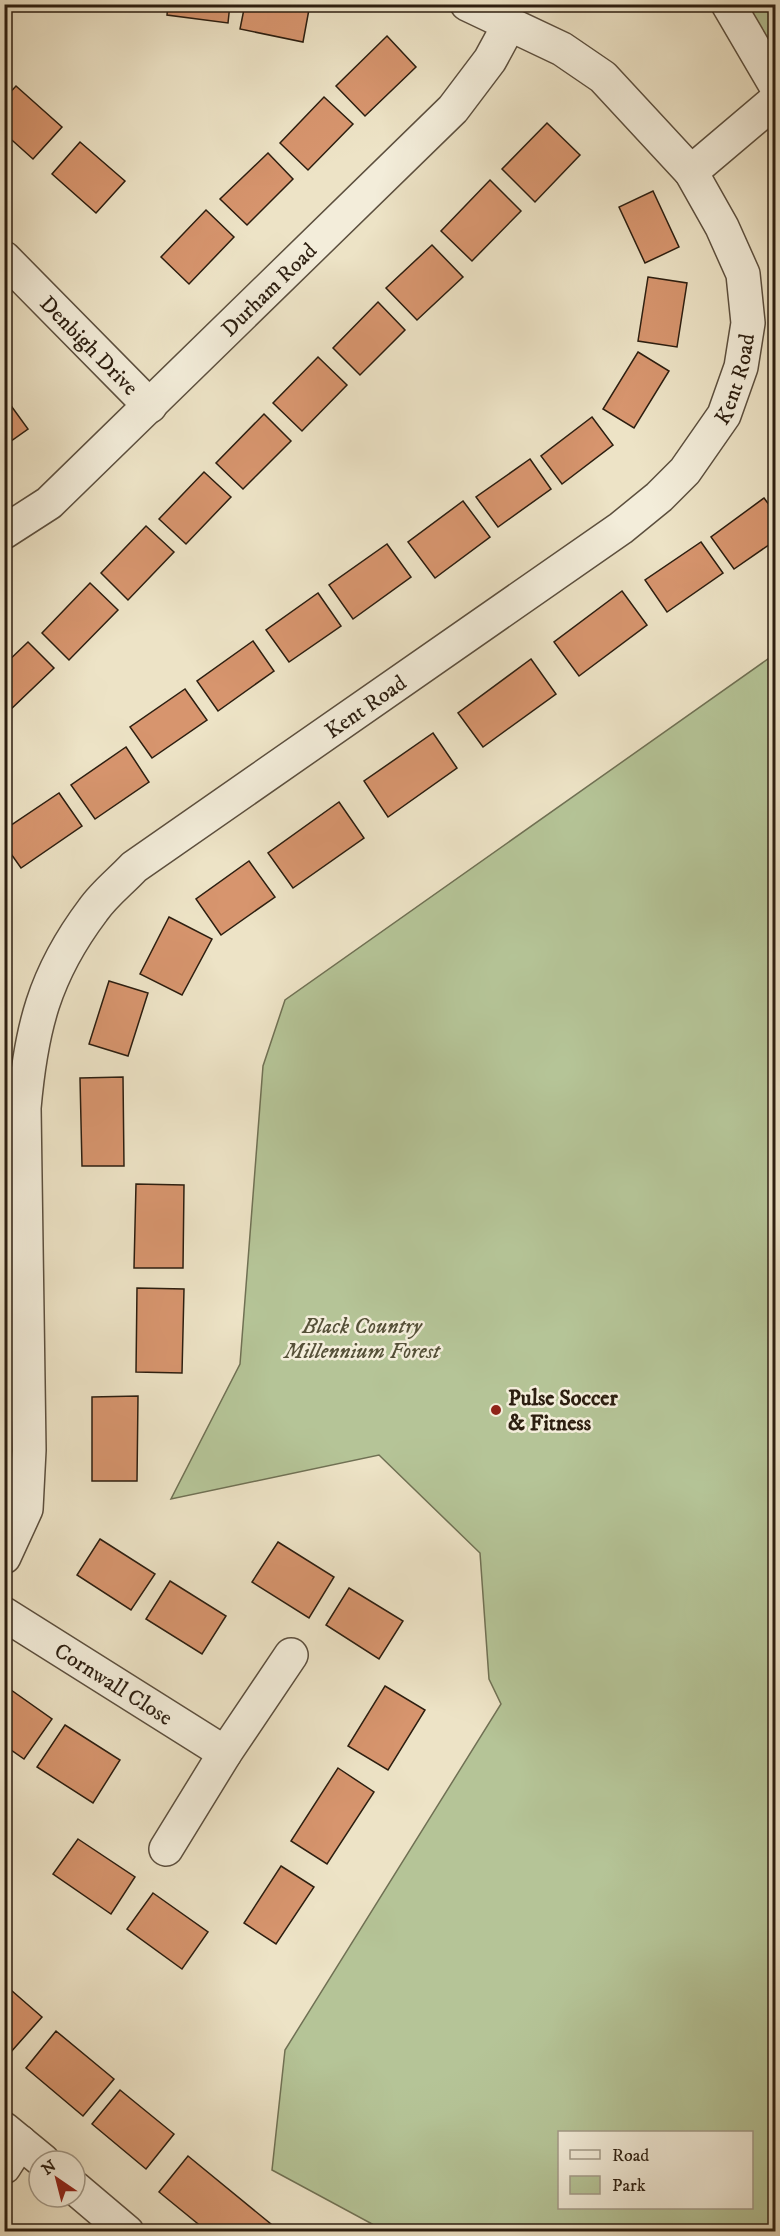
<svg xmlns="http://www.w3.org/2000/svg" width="780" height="2236" font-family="'IM FELL DW Pica',serif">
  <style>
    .green { fill: #b5c497; stroke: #707154; stroke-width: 1.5; fill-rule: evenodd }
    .building { fill: #d7956e; stroke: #2c1e10; stroke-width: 1.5 }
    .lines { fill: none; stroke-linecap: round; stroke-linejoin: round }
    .street-casing { stroke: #5c4f3e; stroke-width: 36 }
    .street { stroke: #f3edda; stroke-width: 33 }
    .poi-dot { fill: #8f2418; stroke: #f3edda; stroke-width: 2 }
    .labels { text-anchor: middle; stroke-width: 5; stroke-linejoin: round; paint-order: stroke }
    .street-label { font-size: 22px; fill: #2c1e10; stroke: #f3edda }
    .park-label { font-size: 22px; font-style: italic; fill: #555038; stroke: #f3edda }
    .poi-label { font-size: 22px; font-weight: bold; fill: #2c1e10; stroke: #f3edda; text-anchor: start }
  </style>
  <rect width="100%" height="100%" fill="#ede3c6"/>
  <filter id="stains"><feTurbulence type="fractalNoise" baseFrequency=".00333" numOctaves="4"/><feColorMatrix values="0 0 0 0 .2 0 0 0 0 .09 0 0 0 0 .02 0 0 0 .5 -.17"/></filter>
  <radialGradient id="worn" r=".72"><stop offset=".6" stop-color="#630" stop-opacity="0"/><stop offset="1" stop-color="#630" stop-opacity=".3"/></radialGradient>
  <g class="green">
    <polygon points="741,5 775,5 775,57"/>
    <path d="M775,654V2231H385L272,2170L285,2050L501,1704L489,1679L480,1553L379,1455L171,1499L240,1364L263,1066L285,1000ZM560,2132H752V2208H560Z"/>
  </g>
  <g class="building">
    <polygon points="168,4 230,4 228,23 167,15"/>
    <polygon points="245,4 310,4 303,42 240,29"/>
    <polygon points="387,36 416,67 365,116 336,86"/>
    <polygon points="16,86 62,127 33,159 4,133 4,99"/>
    <polygon points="324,97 353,124 308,170 280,143"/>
    <polygon points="547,123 580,155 535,202 502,169"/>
    <polygon points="80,142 125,181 96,213 52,174"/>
    <polygon points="268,153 293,179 247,225 220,199"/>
    <polygon points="490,180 521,211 472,261 441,231"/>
    <polygon points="653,191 679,247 645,263 619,207"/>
    <polygon points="206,210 234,237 189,284 161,257"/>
    <polygon points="432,245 463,277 417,320 386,288"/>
    <polygon points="648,277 687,283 677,347 638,341"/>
    <polygon points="378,302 405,330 360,375 333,348"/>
    <polygon points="638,352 669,371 634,428 603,409"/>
    <polygon points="318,357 347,385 302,431 273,403"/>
    <polygon points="4,396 28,429 4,446"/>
    <polygon points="264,414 291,441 243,489 216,463"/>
    <polygon points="592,417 613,445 562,484 541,456"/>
    <polygon points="530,459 551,489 498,527 476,497"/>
    <polygon points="204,472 231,497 186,544 159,519"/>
    <polygon points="764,498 776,514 776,540 734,569 711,537"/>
    <polygon points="463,501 490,537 435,578 408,542"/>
    <polygon points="146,526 174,552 128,600 101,573"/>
    <polygon points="701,542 723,573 667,612 645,580"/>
    <polygon points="387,544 411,577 353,619 329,585"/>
    <polygon points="90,583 118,610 69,660 42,633"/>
    <polygon points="622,591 647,625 579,676 554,642"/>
    <polygon points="318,593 341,626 289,662 266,630"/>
    <polygon points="253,641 274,671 218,711 197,681"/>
    <polygon points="28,642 54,668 9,711 4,707 4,665"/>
    <polygon points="531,659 556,694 483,747 458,713"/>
    <polygon points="185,689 207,720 152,758 130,727"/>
    <polygon points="433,733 457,768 388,817 364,781"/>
    <polygon points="126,747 149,782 95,819 71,785"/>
    <polygon points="59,793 82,826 21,868 4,844 4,830"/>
    <polygon points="339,802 364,838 293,888 268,853"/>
    <polygon points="249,861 275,897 221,935 196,899"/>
    <polygon points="169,917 212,939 182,995 140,974"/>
    <polygon points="109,981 148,993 128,1056 89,1044"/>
    <polygon points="123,1077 124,1166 82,1166 80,1078"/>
    <polygon points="136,1184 184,1185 183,1268 134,1268"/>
    <polygon points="137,1288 184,1289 182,1373 136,1372"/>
    <polygon points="138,1396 137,1481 92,1481 92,1397"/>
    <polygon points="100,1539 155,1574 131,1610 77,1575"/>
    <polygon points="278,1542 334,1577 309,1618 252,1582"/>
    <polygon points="170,1581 226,1616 202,1654 146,1619"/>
    <polygon points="349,1588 403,1621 379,1659 326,1625"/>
    <polygon points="4,1685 52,1719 24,1759 4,1745"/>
    <polygon points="385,1686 425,1710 388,1770 348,1746"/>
    <polygon points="65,1725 120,1760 93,1803 37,1767"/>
    <polygon points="338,1768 374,1792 327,1864 291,1841"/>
    <polygon points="78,1839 135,1877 111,1914 53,1874"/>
    <polygon points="281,1866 314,1887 276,1944 244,1923"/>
    <polygon points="153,1893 208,1932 182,1969 127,1929"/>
    <polygon points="4,1984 42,2017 10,2053 4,2049"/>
    <polygon points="56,2031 114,2079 83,2116 26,2068"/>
    <polygon points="120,2090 174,2134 146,2169 92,2124"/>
    <polygon points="188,2156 277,2229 275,2232 208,2232 159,2192"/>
  </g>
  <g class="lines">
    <g class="street-casing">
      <g id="street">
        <polyline points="728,4 776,86"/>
        <polyline points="691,172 776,100"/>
        <path id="s1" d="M4,258L150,406"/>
        <path id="s2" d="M4,532L49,503L453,109L490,60L509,25"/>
        <path id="s3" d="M4,1557L26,1509L29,1450L24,1108C31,1029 44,975 93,910C104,894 121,881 134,867L621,528L659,497L685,471L724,415L741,367L748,323L743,274L722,227L691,172L603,77L562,49L467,4"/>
        <path id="s4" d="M4,1614L225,1753"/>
        <polyline points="166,1849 225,1753 291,1655"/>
        <polyline points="4,2129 43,2161"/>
        <polyline points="4,2167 20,2142"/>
        <polyline points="75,2188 127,2232"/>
      </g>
    </g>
    <use href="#street" class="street"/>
  </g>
  <circle class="poi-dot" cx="496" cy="1410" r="6"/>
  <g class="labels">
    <g class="street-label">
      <text dy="8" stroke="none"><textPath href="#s2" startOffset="360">Durham Road</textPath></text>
      <text dy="8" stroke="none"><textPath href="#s1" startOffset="122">Denbigh Drive</textPath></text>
      <text dy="8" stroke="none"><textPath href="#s3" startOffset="1512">Kent Road</textPath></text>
      <text dy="8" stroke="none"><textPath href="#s3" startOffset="1008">Kent Road</textPath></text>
      <text dy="8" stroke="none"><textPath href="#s4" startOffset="130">Cornwall Close</textPath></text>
    </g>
    <g class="park-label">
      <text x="362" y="1333">Black Country<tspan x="362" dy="25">Millennium Forest</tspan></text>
    </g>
    <g class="poi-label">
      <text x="508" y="1405">Pulse Soccer<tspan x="508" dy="25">&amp; Fitness</tspan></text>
    </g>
  </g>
  <rect width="780" height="2236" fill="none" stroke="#ede3c6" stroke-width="24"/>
  <rect x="6" y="6" width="768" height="2224" fill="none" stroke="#2c1e10" stroke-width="3"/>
  <rect x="12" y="12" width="756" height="2212" fill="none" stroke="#2c1e10" stroke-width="1.5"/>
  <rect x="558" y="2131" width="195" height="78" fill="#f3edda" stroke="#a39a89" stroke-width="1.5"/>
  <rect x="570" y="2150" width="30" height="9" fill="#f3edda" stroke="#a39a89" stroke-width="1.5"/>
  <text x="612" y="2161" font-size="18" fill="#2c1e10">Road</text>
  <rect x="570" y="2176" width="30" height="18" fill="#b5c497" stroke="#a39a89" stroke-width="1.5"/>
  <text x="612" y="2191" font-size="18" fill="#2c1e10">Park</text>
  <g transform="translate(57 2179) rotate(325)"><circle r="28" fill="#f3edda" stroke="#a39a89" stroke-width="1.5"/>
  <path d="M0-4.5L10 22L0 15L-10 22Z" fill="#8f2418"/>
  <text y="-9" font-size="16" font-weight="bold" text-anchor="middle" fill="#2c1e10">N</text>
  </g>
  <rect width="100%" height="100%" filter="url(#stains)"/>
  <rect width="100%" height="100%" fill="url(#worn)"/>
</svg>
